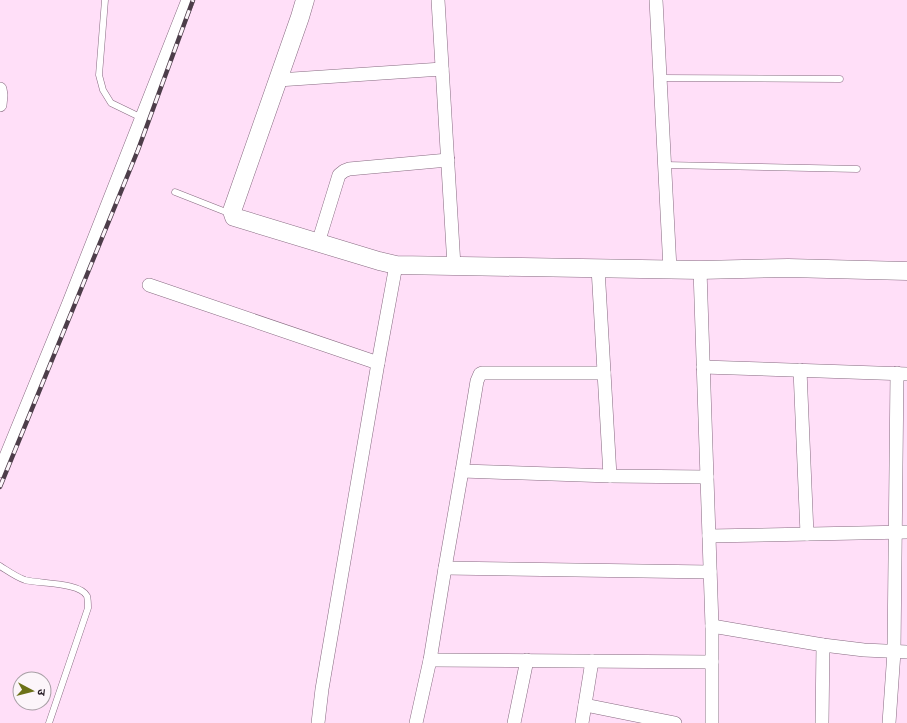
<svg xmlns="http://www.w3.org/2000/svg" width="907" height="723" font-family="Karla,'Noto Sans Devanagari',sans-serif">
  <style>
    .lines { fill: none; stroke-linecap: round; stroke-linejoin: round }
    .lane-casing { stroke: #876b81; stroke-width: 7 }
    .street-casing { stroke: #876b81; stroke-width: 14 }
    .secondary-casing { stroke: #876b81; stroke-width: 19 }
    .lane { stroke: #fff; stroke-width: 6 }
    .street { stroke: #fff; stroke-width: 13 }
    .secondary { stroke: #fff; stroke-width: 18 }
    .rail-casing { stroke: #4d3e4a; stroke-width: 4.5 }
    .rail { stroke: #fcf5fa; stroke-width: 3; stroke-dasharray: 9; stroke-linecap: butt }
  </style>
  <rect width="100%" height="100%" fill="#ffdff8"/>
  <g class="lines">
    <g class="lane-casing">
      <g id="lane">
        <polyline points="105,0 99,75 103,90 111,103 142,118"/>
        <polyline points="660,78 840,79"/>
        <polyline points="665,165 857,169"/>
        <polyline points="175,192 231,214"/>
        <path d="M0,566C8,571 16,577 25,580C39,584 80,582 87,596C88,600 88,604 88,608L49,723"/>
      </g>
    </g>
    <g class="street-casing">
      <g id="street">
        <polyline points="438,0 454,266"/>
        <polyline points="656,0 670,269"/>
        <polyline points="278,80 442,69"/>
        <polyline points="0,89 1,95 0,105"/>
        <polyline points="318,243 339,175 344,171 349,169 448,160"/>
        <polyline points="598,268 610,476"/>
        <polyline points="700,270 712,626 712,723"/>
        <polyline points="149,285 378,363"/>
        <polyline points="703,367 907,374"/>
        <polyline points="800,370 807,534"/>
        <polyline points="0,471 68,305 188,0"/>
        <polyline points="462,471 610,476 707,477"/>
        <polyline points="709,536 907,532"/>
        <polyline points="445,568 710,572"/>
        <polyline points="712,626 823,645 864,650 907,652"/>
        <polyline points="430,660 712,662"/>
        <polyline points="585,705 675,723"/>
        <polyline points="318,723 322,689 378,363 396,265"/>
        <polyline points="416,723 430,660 445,568 462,471 477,381 480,374 482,373 604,373"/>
        <polyline points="514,723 527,660"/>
        <polyline points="582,723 592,661"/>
        <polyline points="822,723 823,645"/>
        <polyline points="889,723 894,652 897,373"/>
      </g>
    </g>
    <g class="secondary-casing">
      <polyline id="secondary" points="305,0 300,17 232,211 234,217 379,261 396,265 700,270 788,268 907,271"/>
    </g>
    <use href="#lane" class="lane"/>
    <use href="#street" class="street"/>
    <use href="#secondary" class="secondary"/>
    <g class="rail-casing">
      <polyline id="rail" points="0,487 138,150 193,0"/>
    </g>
    <use href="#rail" class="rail"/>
  </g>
  <g transform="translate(32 691) rotate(97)"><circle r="19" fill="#fcf5fa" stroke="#a79fa5"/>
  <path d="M0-3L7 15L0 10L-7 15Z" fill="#6c7118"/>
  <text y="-6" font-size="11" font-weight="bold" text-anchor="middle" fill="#281d26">उ</text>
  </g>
</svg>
